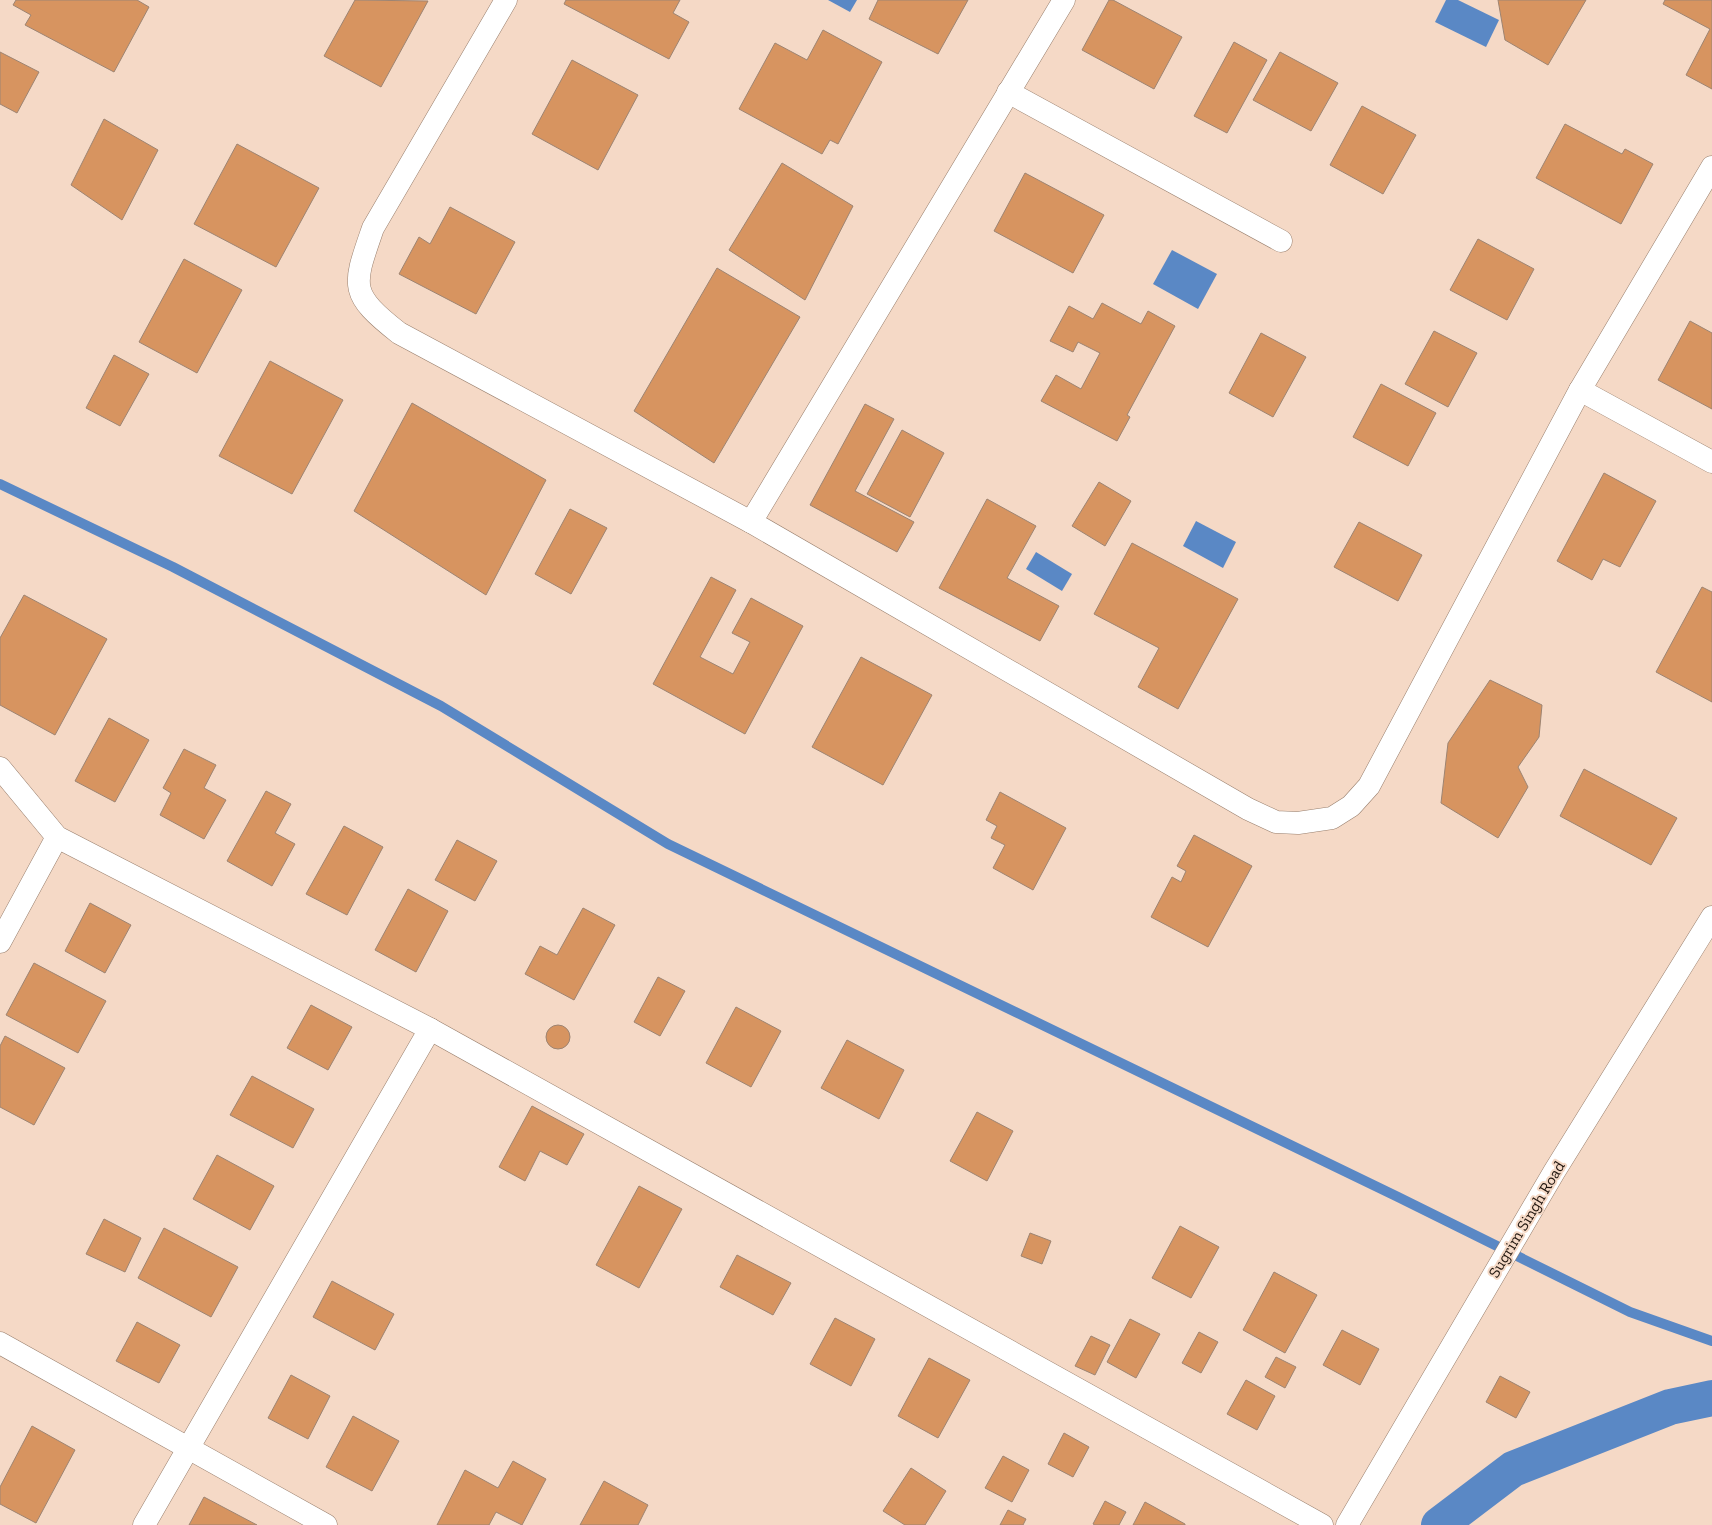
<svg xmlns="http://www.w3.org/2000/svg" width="1712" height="1525" font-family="'Zilla Slab',serif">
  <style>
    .water { fill: #5a88c5 }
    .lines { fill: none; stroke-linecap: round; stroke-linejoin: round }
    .stream { stroke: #5a88c5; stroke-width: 10 }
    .canal { stroke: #5a88c5; stroke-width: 36 }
    .building { fill: #d79460; stroke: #9d8472 }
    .minor-casing { stroke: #987f6d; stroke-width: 23 }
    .minor { stroke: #fff; stroke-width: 22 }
    .labels { text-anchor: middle; stroke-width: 4; stroke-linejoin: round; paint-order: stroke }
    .street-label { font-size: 16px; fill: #1f150e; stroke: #f5d9c6 }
  </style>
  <rect width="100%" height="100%" fill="#f5d9c6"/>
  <g class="water">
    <polygon points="828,0 857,0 850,12"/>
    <polygon points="1446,0 1458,0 1499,20 1486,47 1435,22"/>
    <polygon points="1172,250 1217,274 1198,309 1153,284"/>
    <polygon points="1196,521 1236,542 1223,568 1183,546"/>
    <polygon points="1036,552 1072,574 1062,591 1026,569"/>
  </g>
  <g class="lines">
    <polyline class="stream" points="0,484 173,567 441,706 668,844 1398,1197 1630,1312 1712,1341"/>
    <polyline class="canal" points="1439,1525 1513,1469 1670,1407 1712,1398"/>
  </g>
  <g class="building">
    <polygon points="16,0 137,0 149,7 114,72 25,25 31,15 13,5"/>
    <polygon points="355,0 428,1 381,87 324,56"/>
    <polygon points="566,0 680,0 673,13 689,22 669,59 564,4"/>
    <polygon points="878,0 968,0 938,54 869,19"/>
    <polygon points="1109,0 1113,0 1182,37 1154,89 1082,50"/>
    <polygon points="1498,0 1586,0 1548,65 1505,40"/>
    <polygon points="1665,0 1712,0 1712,89 1686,75 1710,29 1663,4"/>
    <polygon points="823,30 882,62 838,144 830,140 822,154 739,109 775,43 807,60"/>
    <polygon points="1234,42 1267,60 1227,133 1194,116"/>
    <polygon points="0,52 39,72 17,113 0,104"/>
    <polygon points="1280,52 1338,83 1311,131 1253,100"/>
    <polygon points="572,60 638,95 598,170 532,134"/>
    <polygon points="1362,106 1416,135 1383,194 1330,165"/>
    <polygon points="104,119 158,150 122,220 71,185"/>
    <polygon points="1565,124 1622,154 1625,149 1653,164 1621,224 1536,178"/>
    <polygon points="237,144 319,188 276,267 194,224"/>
    <polygon points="782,163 853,206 805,300 729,250"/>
    <polygon points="1025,173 1104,215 1073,273 994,231"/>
    <polygon points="450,207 515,242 476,314 399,274 419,237 430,244"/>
    <polygon points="1478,239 1534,269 1507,320 1450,290"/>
    <polygon points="184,259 242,290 197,373 139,342"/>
    <polygon points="717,268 800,317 714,463 634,411"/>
    <polygon points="1102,303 1141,324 1148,311 1175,326 1127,415 1130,417 1117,441 1041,401 1056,375 1081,389 1100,353 1078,342 1073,352 1050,341 1069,306 1093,319"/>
    <polygon points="1690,321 1712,333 1712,409 1658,380"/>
    <polygon points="1434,331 1477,353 1448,407 1405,384"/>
    <polygon points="1261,333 1306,357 1273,417 1229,393"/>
    <polygon points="114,355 149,374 120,426 86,408"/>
    <polygon points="270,361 343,400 292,494 219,456"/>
    <polygon points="1381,384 1436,413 1408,466 1353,437"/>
    <polygon points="412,403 546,480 486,595 354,511"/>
    <polygon points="865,404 894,419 855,491 914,522 897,552 810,505"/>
    <polygon points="902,430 944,453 910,517 867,494"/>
    <polygon points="1604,473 1656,501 1620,567 1603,559 1592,580 1557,561"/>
    <polygon points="1099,482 1131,501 1105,546 1072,526"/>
    <polygon points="987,499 1036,526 1007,578 1059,606 1040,641 939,588"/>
    <polygon points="570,509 607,528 571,594 535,574"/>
    <polygon points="1359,522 1422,555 1398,601 1334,567"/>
    <polygon points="1132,543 1238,599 1178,709 1138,687 1159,648 1094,614"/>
    <polygon points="711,577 736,590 700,657 733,674 750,642 732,633 751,598 803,626 745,734 653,684"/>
    <polygon points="1702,587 1712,592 1712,702 1656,672"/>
    <polygon points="24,595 107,639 55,735 0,705 0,638"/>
    <polygon points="861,657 932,695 883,785 812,747"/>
    <polygon points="1490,680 1542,705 1539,737 1518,767 1528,787 1498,838 1441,803 1448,743"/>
    <polygon points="109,718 149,740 115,802 75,781"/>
    <polygon points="184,749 216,765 204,788 226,800 204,839 160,815 171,793 163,788"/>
    <polygon points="1584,769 1677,818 1651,865 1560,816"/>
    <polygon points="266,791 291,804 275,833 295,844 272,886 227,861"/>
    <polygon points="1000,792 1066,828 1033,890 993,868 1005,845 991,838 997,826 986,820"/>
    <polygon points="344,826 383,847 347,915 306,894"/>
    <polygon points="1194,835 1252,866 1208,947 1151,917 1172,877 1181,882 1186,871 1177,866"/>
    <polygon points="457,840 497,861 475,901 435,880"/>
    <polygon points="408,889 448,911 416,972 375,950"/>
    <polygon points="90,903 131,925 105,973 65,951"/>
    <polygon points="583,908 615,925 574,1000 525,974 540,946 557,955"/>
    <polygon points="34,963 106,1001 78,1053 6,1015"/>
    <polygon points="658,977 685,991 660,1036 634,1022"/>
    <polygon points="311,1005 352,1027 328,1070 287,1048"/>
    <polygon points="736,1007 781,1031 751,1087 706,1063"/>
    <circle cx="558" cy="1037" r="12"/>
    <polygon points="5,1036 65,1068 34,1125 0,1107 0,1046"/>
    <polygon points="847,1040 904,1070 879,1119 821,1088"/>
    <polygon points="252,1076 314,1109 293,1148 230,1115"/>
    <polygon points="532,1106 584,1134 567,1165 540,1151 525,1181 499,1167"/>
    <polygon points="977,1112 1013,1131 987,1181 950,1161"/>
    <polygon points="217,1155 274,1186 250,1230 193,1199"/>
    <polygon points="639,1186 682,1209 639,1288 596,1265"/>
    <polygon points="104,1219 141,1238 125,1272 86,1254"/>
    <polygon points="1180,1226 1219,1247 1191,1298 1152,1278"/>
    <polygon points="164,1228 238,1267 211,1317 138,1278"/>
    <polygon points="1030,1233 1051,1241 1042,1264 1021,1256"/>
    <polygon points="737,1255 791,1283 773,1315 720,1287"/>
    <polygon points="1274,1272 1317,1295 1285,1353 1243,1330"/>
    <polygon points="332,1281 394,1314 375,1350 313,1317"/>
    <polygon points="835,1318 875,1339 851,1386 810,1364"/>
    <polygon points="1130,1319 1160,1334 1136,1378 1107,1362"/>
    <polygon points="137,1322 180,1345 159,1383 116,1361"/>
    <polygon points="1342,1330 1379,1349 1360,1385 1323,1365"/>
    <polygon points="1199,1332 1218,1342 1201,1373 1182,1363"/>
    <polygon points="1091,1336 1110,1345 1095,1375 1075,1366"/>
    <polygon points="1276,1357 1296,1367 1285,1388 1265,1377"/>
    <polygon points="929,1358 970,1380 938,1438 898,1416"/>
    <polygon points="291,1375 330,1396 308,1439 268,1418"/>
    <polygon points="1500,1376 1530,1392 1516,1418 1486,1402"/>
    <polygon points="1246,1380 1275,1396 1257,1430 1227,1414"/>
    <polygon points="353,1416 399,1441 372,1491 326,1467"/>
    <polygon points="32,1426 75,1450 36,1523 0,1504 0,1487"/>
    <polygon points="1064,1433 1089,1447 1073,1477 1048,1464"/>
    <polygon points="1003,1456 1029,1470 1012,1502 985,1488"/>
    <polygon points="513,1461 546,1479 522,1525 496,1512 489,1525 437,1525 465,1470 498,1488"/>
    <polygon points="911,1468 946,1491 925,1525 905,1525 883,1511"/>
    <polygon points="604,1481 648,1505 638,1525 580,1525"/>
    <polygon points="204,1497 257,1525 189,1525"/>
    <polygon points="1105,1501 1126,1512 1119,1525 1095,1525 1093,1524"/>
    <polygon points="1145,1502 1185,1524 1185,1525 1133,1525"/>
    <polygon points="1008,1510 1026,1519 1023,1525 1000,1525"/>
  </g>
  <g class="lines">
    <g class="minor-casing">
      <g id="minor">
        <path d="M506,0L373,228C353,286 348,293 399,333L751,522L1248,809L1276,822L1298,823L1332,818L1351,806L1369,786L1580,390L1712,167"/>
        <polyline points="1008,92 1281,241"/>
        <polyline points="1580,390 1712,462"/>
        <polyline points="751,522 1064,0"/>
        <polyline points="0,768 57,837 430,1029 1322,1525"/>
        <polyline points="0,942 57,837"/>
        <polyline points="0,1343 326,1525"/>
        <polyline points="144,1525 430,1029"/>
        <polyline points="1347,1525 1554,1172 1712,917"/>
      </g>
    </g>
    <use href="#minor" class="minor"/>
  </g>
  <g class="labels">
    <g class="street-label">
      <text transform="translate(1526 1219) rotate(-59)" y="6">Sugrim Singh Road</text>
    </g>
  </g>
</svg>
